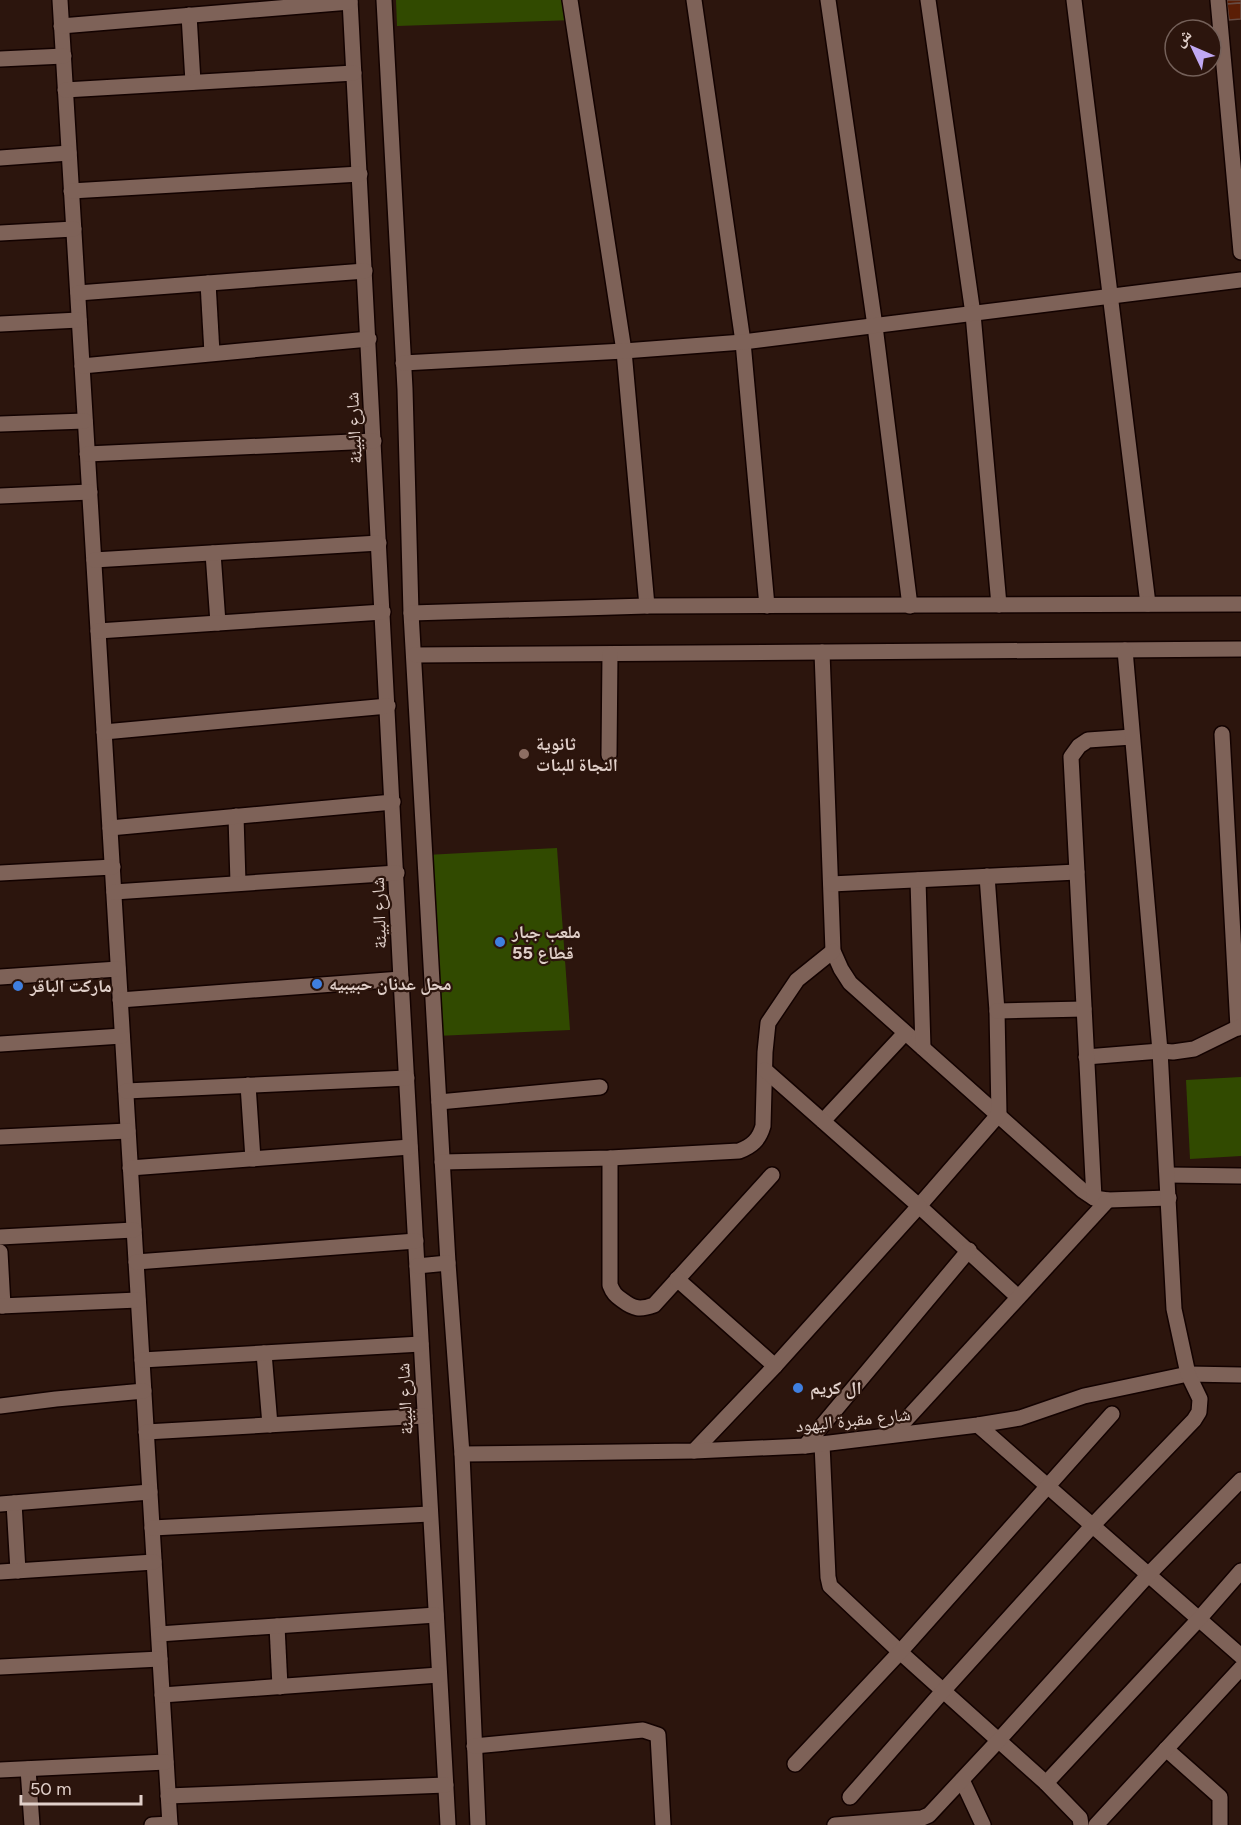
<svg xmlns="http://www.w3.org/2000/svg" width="1241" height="1825" font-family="Figtree,'Noto Naskh Arabic',sans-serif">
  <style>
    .green { fill: #314a00 }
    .building { fill: #5b1e05; stroke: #664b42; stroke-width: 1.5 }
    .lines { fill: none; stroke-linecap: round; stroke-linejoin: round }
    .minor-casing { stroke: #130200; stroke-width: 18 }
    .minor { stroke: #7e6258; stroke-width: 15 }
    .education-dot { fill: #8d6e63; stroke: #2c150d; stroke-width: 2 }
    .shop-dot { fill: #3f7fe0; stroke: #2c150d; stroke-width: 2 }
    .labels { text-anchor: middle; stroke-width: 4.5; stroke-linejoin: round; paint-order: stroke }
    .street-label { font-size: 18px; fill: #e1d0ca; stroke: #2c150d }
    .poi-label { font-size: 18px; font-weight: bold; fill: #e1d0ca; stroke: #2c150d; text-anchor: start }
  </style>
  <rect width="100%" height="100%" fill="#2c150d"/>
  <g class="green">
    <polygon points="396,0 570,0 574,20 397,26"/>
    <polygon points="557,848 570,1030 436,1036 426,855"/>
    <polygon points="1241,1077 1241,1156 1190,1159 1186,1080"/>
  </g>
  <g class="building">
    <polygon points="1227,0 1241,0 1241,3 1227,4"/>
    <polygon points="1241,3 1241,19 1229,20 1227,4"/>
  </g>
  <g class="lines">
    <g class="minor-casing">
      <g id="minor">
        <polyline points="60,0 170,1825"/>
        <polyline points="350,0 401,979 448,1825"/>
        <polyline points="384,0 405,389 411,613 448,1263 462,1454 478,1825"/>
        <polyline points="570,0 624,351 647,606"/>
        <polyline points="694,0 743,342 767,606"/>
        <polyline points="828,0 875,326 910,606"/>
        <polyline points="928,0 973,314 999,605"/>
        <polyline points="1074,0 1148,604"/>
        <polyline points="1218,0 1241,252"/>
        <polyline points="189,15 193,82"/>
        <polyline points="61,26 350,2"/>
        <polyline points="0,59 64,56"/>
        <polyline points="65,90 354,73"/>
        <polyline points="0,158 69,153"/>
        <polyline points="71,191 360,174"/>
        <polyline points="0,233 74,229"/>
        <polyline points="208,283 212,353"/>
        <polyline points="78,293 365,271"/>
        <polyline points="0,324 79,320"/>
        <polyline points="403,363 624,351 743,342 1241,280"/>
        <polyline points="82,366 369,339"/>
        <polyline points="0,424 85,421"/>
        <polyline points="87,454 374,441"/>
        <polyline points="0,496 90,492"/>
        <polyline points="213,553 218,623"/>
        <polyline points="94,560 379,543"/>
        <polyline points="411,613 647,606 1241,604"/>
        <polyline points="98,631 383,612"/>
        <polyline points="822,652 833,951 841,969 850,983 1082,1190 1094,1198 1108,1200 1169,1198"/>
        <polyline points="415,655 1241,649"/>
        <polyline points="104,732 388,706"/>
        <polyline points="1222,734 1238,1028"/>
        <polyline points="609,755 610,654"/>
        <polyline points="236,816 238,883"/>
        <polyline points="110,828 393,802"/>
        <polyline points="0,873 113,867"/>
        <polyline points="987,876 997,1011 999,1114 919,1206 1018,1297"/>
        <polyline points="918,880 923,1048"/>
        <polyline points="831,884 1077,872"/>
        <polyline points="114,892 397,873"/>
        <polyline points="0,977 118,969"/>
        <polyline points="120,1000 401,979"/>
        <polyline points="997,1011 1084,1009"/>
        <polyline points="0,1044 122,1036"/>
        <polyline points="1086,1057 1160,1051 1173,1052 1194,1049 1241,1026"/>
        <polyline points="248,1085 253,1159"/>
        <polyline points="126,1091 407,1078"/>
        <polyline points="439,1102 600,1087"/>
        <polyline points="823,1121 905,1033"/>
        <polyline points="0,1137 128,1131"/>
        <path d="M610,1158V1285C613,1293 616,1296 622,1300C634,1309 640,1310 654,1305L772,1175"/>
        <path d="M442,1162L610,1158L739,1151C752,1146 759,1140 763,1126L765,1052L768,1023L797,980L833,951"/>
        <polyline points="130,1168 410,1147"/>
        <polyline points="1168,1175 1241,1176"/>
        <polyline points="1094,1198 1071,757 1079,746 1088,740 1132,737"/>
        <polyline points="0,1237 134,1230"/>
        <polyline points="0,1252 3,1306"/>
        <polyline points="136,1262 416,1241"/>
        <polyline points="417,1266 448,1263"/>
        <polyline points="677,1279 775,1366"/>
        <polyline points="0,1306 138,1300"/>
        <polyline points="264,1353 270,1425"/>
        <polyline points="142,1360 421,1344"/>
        <polyline points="0,1406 56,1399 144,1391"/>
        <polyline points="978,1425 1241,1656"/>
        <polyline points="146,1432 425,1416"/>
        <polyline points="892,1435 1108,1200"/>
        <polyline points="822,1444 828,1577 830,1586 900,1652 1046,1783 1080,1818 1081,1825"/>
        <polyline points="805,1446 969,1250"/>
        <polyline points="694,1451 775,1366 919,1206 765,1070"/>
        <polyline points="462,1454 694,1451 805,1446 978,1425 1020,1418 1084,1396 1188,1374 1241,1375"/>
        <polyline points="14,1503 18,1571"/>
        <polyline points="0,1504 150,1492"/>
        <polyline points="152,1528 430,1514"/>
        <polyline points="0,1572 154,1562"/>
        <polyline points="277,1626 280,1687"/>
        <polyline points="159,1634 436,1615"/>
        <polyline points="0,1667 160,1659"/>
        <polyline points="162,1695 439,1675"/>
        <polyline points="474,1746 643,1730 658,1735 663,1825"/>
        <polyline points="1166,1749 1220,1797 1220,1825"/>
        <polyline points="795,1764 900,1652 1112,1414"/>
        <polyline points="28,1769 32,1825"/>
        <polyline points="0,1770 166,1762"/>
        <polyline points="962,1780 983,1825"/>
        <polyline points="1046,1783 1199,1619 1241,1571"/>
        <polyline points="168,1796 446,1785"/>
        <polyline points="850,1797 943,1691 1093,1525 1194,1420 1199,1412 1200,1399 1188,1374 1174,1309 1160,1051 1125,650"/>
        <polyline points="152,1825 170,1824"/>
        <polyline points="835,1825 922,1818 929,1815 998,1741 1149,1574 1241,1480"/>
        <polyline points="1096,1825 1241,1668"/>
      </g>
    </g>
    <use href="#minor" class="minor"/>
  </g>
  <circle class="education-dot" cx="524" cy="754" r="6"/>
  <g class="shop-dot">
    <circle cx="500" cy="942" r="6"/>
    <circle cx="317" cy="984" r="6"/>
    <circle cx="18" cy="986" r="6"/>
    <circle cx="798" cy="1388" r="6"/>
  </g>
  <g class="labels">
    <g class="street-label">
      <text transform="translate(354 428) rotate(-93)" y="6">شارع البيئة</text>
      <text transform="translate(379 913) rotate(-92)" y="6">شارع البيئة</text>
      <text transform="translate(405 1399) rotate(-93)" y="6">شارع البيئة</text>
      <text transform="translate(853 1420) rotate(-6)" y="6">شارع مقبرة اليهود</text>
    </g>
    <g class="poi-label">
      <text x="536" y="750">ثانوية<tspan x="536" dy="21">النجاة للبنات</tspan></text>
      <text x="512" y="938">ملعب جبار<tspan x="512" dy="21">قطاع 55</tspan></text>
      <text x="329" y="990">محل عدنان حبيبيه</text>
      <text x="30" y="992">ماركت الباقر</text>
      <text x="810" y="1394">ال كريم</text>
    </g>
  </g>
  <g transform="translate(1193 48) rotate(314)"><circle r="28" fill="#2c150d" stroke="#746059" stroke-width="1.5"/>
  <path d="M0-4.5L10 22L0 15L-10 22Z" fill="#c0a8f3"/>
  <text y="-9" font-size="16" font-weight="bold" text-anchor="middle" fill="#e1d0ca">ش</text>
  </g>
  <path d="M21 1795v9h120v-9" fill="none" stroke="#e1d0ca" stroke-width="3"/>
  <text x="30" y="1795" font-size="18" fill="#e1d0ca" stroke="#2c150d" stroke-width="4.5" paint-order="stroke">50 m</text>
</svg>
